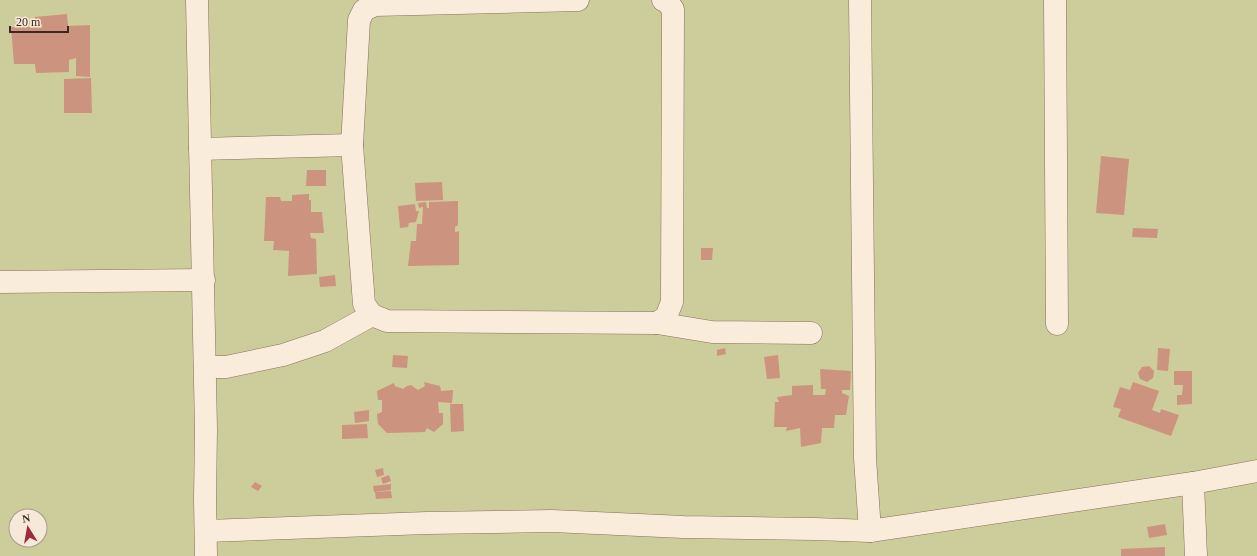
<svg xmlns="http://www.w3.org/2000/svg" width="1257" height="556" font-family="'Times New Roman',serif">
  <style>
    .green { fill: #cdcc9b; fill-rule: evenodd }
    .building { fill: #cc947e }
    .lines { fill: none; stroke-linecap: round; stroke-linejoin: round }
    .minor-casing { stroke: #8a6f5d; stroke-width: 23 }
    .minor { stroke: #f9ecdb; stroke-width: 22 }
  </style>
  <rect width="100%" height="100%" fill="#eeddc8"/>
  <path class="green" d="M0,0H1257V556H0ZM16,516H40V540H16Z"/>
  <g class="building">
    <polygon points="67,14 68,26 90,25 90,77 76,76 76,58 69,60 69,72 36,73 35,64 14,64 11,27 35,27 35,17"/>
    <polygon points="91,78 92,113 64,113 64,79"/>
    <polygon points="1101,156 1129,159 1124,215 1096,213"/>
    <polygon points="307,170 326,170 326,186 306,186"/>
    <polygon points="442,182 443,200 416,201 415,183"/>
    <polygon points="309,194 309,200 311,200 311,212 322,212 324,233 310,233 311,238 316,239 317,274 288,276 289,251 273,250 274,241 264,241 266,197 280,197 281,201 292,201 292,195"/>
    <polygon points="458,201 458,225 455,227 455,232 459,231 459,265 408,266 411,241 416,241 417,224 422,224 423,207 419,208 418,203 426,202 427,208 429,208 429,202"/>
    <polygon points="415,204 416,211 419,211 416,222 409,223 408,227 400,228 398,206"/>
    <polygon points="1133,228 1158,229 1157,238 1132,237"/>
    <polygon points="701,248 713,248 712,260 701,260"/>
    <polygon points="335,275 336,286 320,287 319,277"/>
    <polygon points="725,348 726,354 717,356 717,350"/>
    <polygon points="1158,348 1170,349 1168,371 1157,370"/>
    <polygon points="393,355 408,356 407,368 392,367"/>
    <polygon points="778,355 780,378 767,379 764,357"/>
    <polygon points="1149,366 1154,371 1153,378 1147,382 1140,379 1138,373 1142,367"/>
    <polygon points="820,369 851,371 850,390 842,390 842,393 849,396 846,415 835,415 834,428 822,428 821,443 801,447 800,428 786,431 787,427 774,427 775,402 779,402 777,397 792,395 792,386 813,385 813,395 825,395 826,389 821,389"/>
    <polygon points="1174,371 1192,371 1192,404 1177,405 1177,395 1182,395 1183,385 1174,385"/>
    <polygon points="424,382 440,386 441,391 453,390 452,403 438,402 439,413 443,413 443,424 434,432 427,428 425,432 387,433 378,424 377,414 382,412 382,400 378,400 377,391 394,383 395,386 403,389 407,386 411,385 418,390 425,386"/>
    <polygon points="1133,382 1159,391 1152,410 1160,413 1161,409 1179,415 1171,436 1118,417 1121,409 1113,407 1120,387 1130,390"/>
    <polygon points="450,404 463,404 464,431 451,432"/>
    <polygon points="369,410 369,421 355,423 354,412"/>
    <polygon points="367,424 368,438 342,439 342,425"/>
    <polygon points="383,468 384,475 377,477 375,470"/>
    <polygon points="389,475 391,481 383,484 381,478"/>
    <polygon points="255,482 262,486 258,491 251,487"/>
    <polygon points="391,484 391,490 374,492 373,486"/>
    <polygon points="391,491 392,498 376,499 375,492"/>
    <polygon points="1165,524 1167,535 1149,538 1147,527"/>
    <polygon points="1165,547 1165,556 1121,556 1121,549"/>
  </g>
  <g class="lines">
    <g class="minor-casing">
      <g id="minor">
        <polyline points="197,0 206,429 205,500 206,556"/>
        <polyline points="578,0 375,5 364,10 359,20 352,145 364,304 372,315 387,321 657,323 712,332 811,333"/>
        <polyline points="860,0 865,458 870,531"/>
        <polyline points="1055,0 1057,324"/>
        <polyline points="200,149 352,145"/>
        <polyline points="0,282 204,280"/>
        <polyline points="657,323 666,317 672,302 673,9 665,0 663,0"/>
        <polyline points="205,367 226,367 283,355 325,341 372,315"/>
        <polyline points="206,531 427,523 552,521 683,527 815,529 870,531 1193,483"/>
        <polyline points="1196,556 1193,483 1257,471"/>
      </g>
    </g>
    <use href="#minor" class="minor"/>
  </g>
  <g transform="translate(28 528) rotate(349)"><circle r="19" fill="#f6e9d7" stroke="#ab9c8e"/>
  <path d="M0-3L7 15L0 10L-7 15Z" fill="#992d3d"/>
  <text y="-6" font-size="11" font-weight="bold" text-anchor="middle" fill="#3b2920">N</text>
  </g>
  <path d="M10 26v6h58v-6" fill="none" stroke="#3b2920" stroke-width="2"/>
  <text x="16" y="26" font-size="12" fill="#3b2920" stroke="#f6e9d7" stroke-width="3" paint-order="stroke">20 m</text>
</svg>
